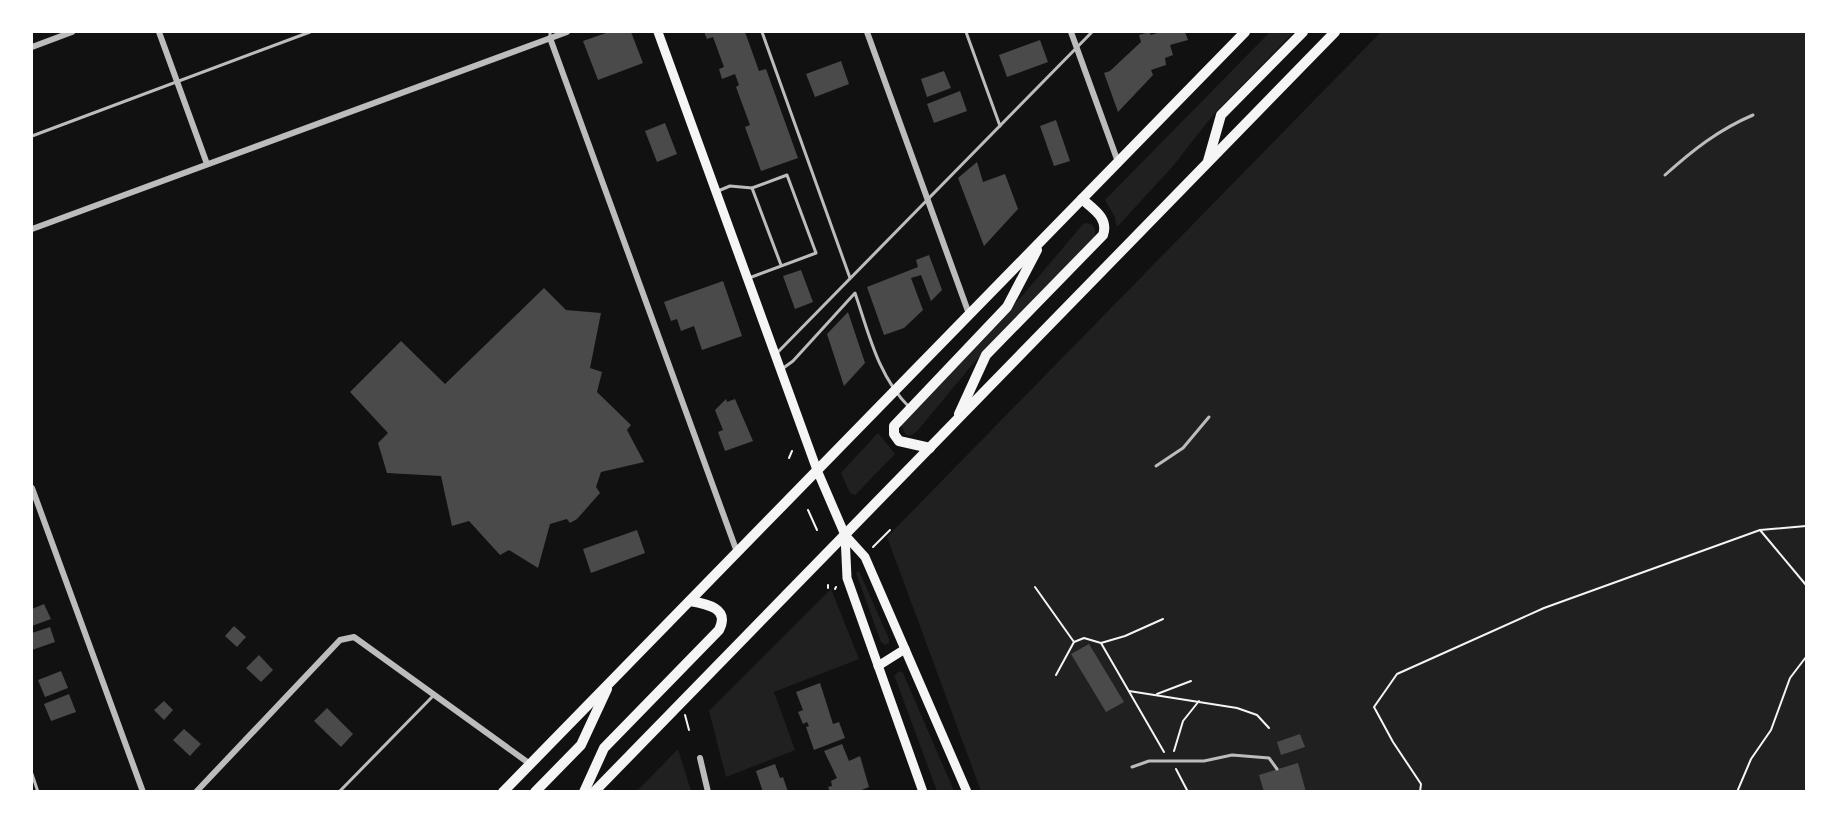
<svg xmlns="http://www.w3.org/2000/svg" width="1838" height="823" font-family="'PT Sans Narrow',sans-serif">
  <style>
    .green { fill: #202020 }
    .building { fill: #4a4a4a }
    .lines { fill: none; stroke-linecap: round; stroke-linejoin: round }
    .path { stroke: #f5f5f5; stroke-width: 2 }
    .service { stroke: #bcbcbc; stroke-width: 3 }
    .minor { stroke: #bcbcbc; stroke-width: 6 }
    .secondary { stroke: #f5f5f5; stroke-width: 9 }
    .primary { stroke: #f5f5f5; stroke-width: 10 }
  </style>
  <rect width="100%" height="100%" fill="#111"/>
  <g class="green">
    <polygon points="1270,32 1294,32 1213,115 1173,166 1118,226 1116,225 1115,217 1105,200"/>
    <polygon points="1381,32 1806,32 1806,791 981,791 887,537"/>
    <polygon points="1084,223 1091,224 1095,229 1095,236 972,365 918,430 912,435 906,435 901,425 904,418 1023,295"/>
    <polygon points="878,433 895,454 855,495 850,493 841,473"/>
    <polygon points="859,571 889,639 889,643 885,645 881,642 856,573"/>
    <polygon points="831,589 859,659 774,692 795,750 726,777 709,711"/>
    <polygon points="899,671 903,673 954,791 937,791 896,680 894,676"/>
    <polygon points="678,749 691,791 637,791"/>
  </g>
  <g class="building">
    <polygon points="609,32 631,32 643,63 598,80 583,41"/>
    <polygon points="704,32 745,32 759,71 766,69 798,158 761,171 745,127 750,125 736,87 739,85 735,74 722,79 719,69 724,67 713,37 707,39"/>
    <polygon points="1149,32 1151,35 1160,32 1185,32 1188,40 1170,45 1173,55 1165,58 1166,65 1151,70 1153,75 1118,112 1104,73 1110,71 1141,42 1139,35"/>
    <polygon points="1040,40 1048,62 1007,77 999,55"/>
    <polygon points="841,61 849,84 815,97 806,74"/>
    <polygon points="944,71 951,88 927,97 921,79"/>
    <polygon points="960,91 967,111 934,123 927,104"/>
    <polygon points="1056,120 1070,161 1054,166 1040,126"/>
    <polygon points="665,123 677,154 657,162 645,131"/>
    <polygon points="977,162 983,182 1005,174 1018,209 984,246 958,178"/>
    <polygon points="929,255 942,290 931,301 921,275 911,278 923,310 904,328 884,335 867,287 918,267 916,260"/>
    <polygon points="801,270 813,302 795,309 783,276"/>
    <polygon points="723,281 742,336 702,350 694,326 681,331 677,319 671,321 664,302"/>
    <polygon points="544,288 566,310 601,313 590,368 602,372 597,392 631,425 627,430 644,462 601,472 596,487 600,493 577,519 570,523 567,519 550,524 538,568 509,550 500,555 469,521 452,526 441,476 387,473 378,443 388,433 350,392 401,341 445,384"/>
    <polygon points="848,312 865,363 844,386 827,334"/>
    <polygon points="726,399 727,402 735,399 753,441 725,451 718,432 723,430 715,410"/>
    <polygon points="637,530 645,553 591,573 583,549"/>
    <polygon points="44,604 51,619 32,626 32,609"/>
    <polygon points="234,626 246,637 237,647 225,636"/>
    <polygon points="50,627 55,642 32,650 32,633"/>
    <polygon points="1089,644 1124,702 1106,712 1071,654"/>
    <polygon points="259,655 273,670 261,682 246,668"/>
    <polygon points="61,671 68,688 45,697 38,680"/>
    <polygon points="820,683 833,724 839,722 845,738 814,750 806,727 809,726 807,722 803,724 798,712 803,710 796,692"/>
    <polygon points="69,694 76,712 51,721 44,704"/>
    <polygon points="164,701 173,710 164,720 154,710"/>
    <polygon points="327,708 353,734 341,747 314,721"/>
    <polygon points="184,729 201,744 190,756 173,740"/>
    <polygon points="1300,734 1305,747 1281,755 1277,742"/>
    <polygon points="842,744 849,761 860,756 869,787 857,792 830,792 828,787 832,786 831,781 837,778 824,751"/>
    <polygon points="1298,763 1306,792 1264,792 1259,775"/>
    <polygon points="775,764 780,778 783,777 788,792 763,792 756,771"/>
  </g>
  <g class="lines">
    <g class="path">
      <polyline points="789,458 792,451"/>
      <polyline points="808,510 817,530"/>
      <polyline points="1760,530 1806,585"/>
      <polyline points="873,547 890,530"/>
      <polyline points="828,585 828,588"/>
      <polyline points="1035,587 1074,642 1084,638 1101,643 1164,752"/>
      <polyline points="835,589 836,587"/>
      <polyline points="1101,643 1125,636 1163,619"/>
      <polyline points="1056,675 1074,642"/>
      <polyline points="1129,691 1237,708 1257,715 1269,728"/>
      <polyline points="1157,694 1191,681"/>
      <polyline points="685,715 689,730"/>
      <polyline points="1174,751 1183,721 1199,701"/>
      <polyline points="1176,769 1188,792"/>
      <polyline points="1420,792 1421,784 1393,742 1374,707 1397,674 1544,608 1760,530 1806,526"/>
      <polyline points="1737,792 1751,759 1771,730 1790,678 1806,657"/>
    </g>
    <g class="service">
      <polyline points="550,32 550,38"/>
      <polyline points="762,32 850,278"/>
      <polyline points="966,32 1000,126"/>
      <polyline points="32,136 310,32"/>
      <path d="M1665,175C1693,150 1718,130 1753,115"/>
      <polyline points="752,188 781,265"/>
      <polyline points="718,191 730,186 752,188 787,175 816,253 749,278"/>
      <polyline points="776,354 1092,32"/>
      <path d="M782,369L793,361L855,293C869,334 878,376 909,407"/>
      <polyline points="1156,466 1183,448 1209,417"/>
      <polyline points="1132,767 1149,761 1204,761 1232,755 1269,758 1277,769"/>
      <polyline points="32,774 38,792"/>
      <polyline points="339,792 433,696"/>
    </g>
    <g class="minor">
      <polyline points="159,32 207,164"/>
      <polyline points="867,32 969,314"/>
      <polyline points="1071,32 1118,162"/>
      <polyline points="550,38 737,552"/>
      <polyline points="32,47 72,32"/>
      <polyline points="32,229 567,32"/>
      <polyline points="32,488 143,792"/>
      <polyline points="700,758 708,792"/>
      <polyline points="196,792 340,640 354,637 530,764"/>
    </g>
    <g class="secondary">
      <polyline points="658,32 817,470 845,535 865,557 967,792"/>
      <polyline points="845,535 847,578 923,792"/>
      <polyline points="878,666 905,649"/>
    </g>
    <g class="primary">
      <polyline points="1208,161 1221,115 1303,32"/>
      <path d="M959,414L986,355L1103,235C1109,218 1093,209 1082,199"/>
      <polyline points="930,448 899,441 894,434 894,426 1007,307 1037,250"/>
      <polyline points="503,792 1245,32"/>
      <polyline points="535,792 581,745 607,689"/>
      <path d="M584,792L604,748L719,630C730,608 707,604 690,601"/>
      <polyline points="594,792 1335,32"/>
    </g>
  </g>
  <rect width="1838" height="823" fill="none" stroke="#ffffff" stroke-width="66"/>
</svg>
